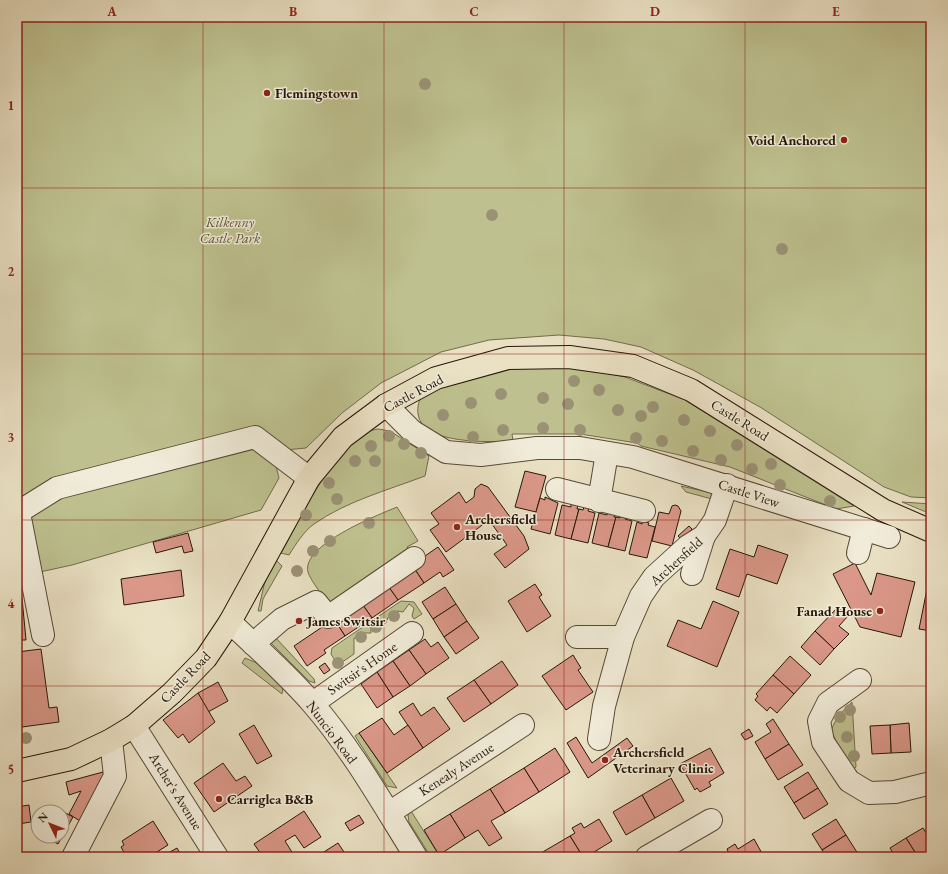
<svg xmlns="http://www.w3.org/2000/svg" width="948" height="874" font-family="'EB Garamond',serif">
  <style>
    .green { fill: #bec18f; stroke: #726c4c }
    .building { fill: #db9889; stroke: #261708 }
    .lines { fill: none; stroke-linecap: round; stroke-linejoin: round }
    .minor-casing { stroke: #574a37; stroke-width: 24 }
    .major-casing { stroke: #261708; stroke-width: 24 }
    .minor { stroke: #f1ecd9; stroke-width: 22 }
    .major { stroke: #eae1c4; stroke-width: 22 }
    .tree { fill: #9b9276 }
    .grid { fill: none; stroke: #8f2418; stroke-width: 1; stroke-opacity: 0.55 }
    .poi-dot { fill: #8f2418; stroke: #f1ecd9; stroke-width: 1.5 }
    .labels { text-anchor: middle; stroke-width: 3; stroke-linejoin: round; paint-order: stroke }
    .poi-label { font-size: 14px; font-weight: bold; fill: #261708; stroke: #f1ecd9; text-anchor: start }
    .park-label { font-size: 14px; font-style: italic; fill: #5b5237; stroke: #f1ecd9 }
    .street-label { font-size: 14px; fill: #261708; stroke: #f1ecd9 }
    .neatline { fill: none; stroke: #8f2418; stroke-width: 1.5 }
    .grid-label { font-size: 13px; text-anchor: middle; font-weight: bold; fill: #8f2418 }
  </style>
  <rect width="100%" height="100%" fill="#eae1c4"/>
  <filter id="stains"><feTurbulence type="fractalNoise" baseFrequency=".005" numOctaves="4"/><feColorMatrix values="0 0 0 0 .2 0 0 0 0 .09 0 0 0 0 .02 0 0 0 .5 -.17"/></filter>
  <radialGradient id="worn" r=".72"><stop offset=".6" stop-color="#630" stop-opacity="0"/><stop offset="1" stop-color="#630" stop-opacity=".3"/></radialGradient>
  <g class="green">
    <polygon points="17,17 931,17 931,498 911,497 884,487 760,407 693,370 641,347 604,339 559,335 489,340 441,352 381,383 342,413 306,448 285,450 275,462 279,478 261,510 72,565 17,577"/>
    <path d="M558,366L591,370L625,377L685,400L854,506L836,509L730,467L641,446L637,443L580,434H512L513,441C490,442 422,445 418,414C417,407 419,400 423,394L486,372L521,367Z"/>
    <path d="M378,429L390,431L429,456L425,476C388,490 347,501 314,524C304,531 296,544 289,555L281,553C303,514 327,460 363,434C367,431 373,430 378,429Z"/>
    <polygon points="681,486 712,493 712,499 686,492"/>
    <polygon points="902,502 931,504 931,514"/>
    <path d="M397,507L418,541L407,547L411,556L331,608C326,600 310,580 308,572C301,545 378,515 397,507Z"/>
    <polygon points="276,560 282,566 263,599 261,611 258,611 265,581"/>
    <polygon points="401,601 414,602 422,614 414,619 412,616 414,608 409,604 403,612 397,611 395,617 388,617 386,623 379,622 378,628 371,627 371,633 363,633 362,638 354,638 354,654 338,665 331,654 332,648"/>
    <polygon points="275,637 314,679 315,683 309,681 271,643"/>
    <polygon points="245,658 259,664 283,687 282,694 242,663"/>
    <polygon points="852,702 856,767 853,770 846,764 831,730 838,716"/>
    <polygon points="359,733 397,788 387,786 355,736"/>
    <polygon points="411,811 440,857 431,857 409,822 408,815"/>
  </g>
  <g class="building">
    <polygon points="525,471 546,476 536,512 515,507"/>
    <polygon points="481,484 488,487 524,536 529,549 505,568 494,554 507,545 489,520 446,552 430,530 439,524 431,513 459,492 466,503 474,497 475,489"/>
    <polygon points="545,497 558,503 550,534 531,529 540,498 545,500"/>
    <polygon points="571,504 578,505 577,509 579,509 571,539 555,535 562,505 571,507"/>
    <polygon points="675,505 678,506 681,511 672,546 652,541 659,512 669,514 672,506"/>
    <polygon points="584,507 589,508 588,511 595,513 588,543 571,539 579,509 583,510"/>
    <polygon points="608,512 615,514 614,517 616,517 608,547 592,543 599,513 607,515"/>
    <polygon points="621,515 626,516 625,519 632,521 625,551 608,547 616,517 620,518"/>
    <polygon points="643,521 649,523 648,525 655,527 647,558 629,554 637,522 642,524"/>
    <polygon points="689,526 692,529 682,540 678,536"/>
    <polygon points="188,533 193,551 184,553 182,546 156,553 153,542"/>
    <polygon points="758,545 788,555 777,584 747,574 739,597 716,589 730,549 754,557"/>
    <polygon points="438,547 454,570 443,577 440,572 424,583 412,565"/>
    <polygon points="855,563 871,595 877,573 915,582 901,637 860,627 833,574"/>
    <polygon points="412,565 424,583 398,600 386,583"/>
    <polygon points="181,570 184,596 124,605 121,579"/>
    <polygon points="386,583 398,600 372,618 360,601"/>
    <polygon points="535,584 542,595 539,597 551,616 527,632 508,601"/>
    <polygon points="928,584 931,585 931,631 919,629"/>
    <polygon points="445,587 456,604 433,619 422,602"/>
    <polygon points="22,598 26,640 17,640 17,599"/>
    <polygon points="360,601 372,618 345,636 334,619"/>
    <polygon points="713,601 739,612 717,667 667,646 678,620 701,629"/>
    <polygon points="456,604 467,621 444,637 433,619"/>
    <polygon points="838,607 848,616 839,626 849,634 834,649 815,631"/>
    <polygon points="334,619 345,636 324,650 326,653 307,666 294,646"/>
    <polygon points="467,621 479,638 456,654 444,637"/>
    <polygon points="815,631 834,649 820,665 801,647"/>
    <polygon points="425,639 431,647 438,642 449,658 426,674 409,650"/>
    <polygon points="41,649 49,708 57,707 59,722 22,727 17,693 17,652"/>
    <polygon points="409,650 426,674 410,686 393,661"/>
    <polygon points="573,655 581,668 578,670 593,692 566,710 542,676"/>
    <polygon points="790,656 811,675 794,694 773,675"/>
    <polygon points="393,661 410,686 393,697 377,672"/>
    <polygon points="502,661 518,685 491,704 474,680"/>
    <polygon points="325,663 330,670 324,674 319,667"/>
    <polygon points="377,672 393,697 377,708 361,684"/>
    <polygon points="773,675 794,694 777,713 770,707 767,711 755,700 758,696 756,694"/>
    <polygon points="474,680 491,704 464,722 447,698"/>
    <polygon points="218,682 228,701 208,712 198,693"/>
    <polygon points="198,693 215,722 189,743 183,734 178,738 163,720"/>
    <polygon points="413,703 421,716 434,707 450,729 423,748 399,712"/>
    <polygon points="382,718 394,735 408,725 423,748 387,773 359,733"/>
    <polygon points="773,719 789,744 765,759 755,742 771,732 766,724"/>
    <polygon points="909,723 911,752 891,753 890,725"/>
    <polygon points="254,725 272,756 257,764 239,734"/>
    <polygon points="890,725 891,753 872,754 870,726"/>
    <polygon points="749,729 753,736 745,740 741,734"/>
    <polygon points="576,737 592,763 627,738 633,746 588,778 567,743"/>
    <polygon points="789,744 803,765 778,780 765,759"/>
    <polygon points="555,748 570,772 539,792 524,768"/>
    <polygon points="710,748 724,773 709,782 711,786 700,792 697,788 695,790 680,764"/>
    <polygon points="223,763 236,781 245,776 252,786 214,812 194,783"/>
    <polygon points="524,768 539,792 505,813 490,789"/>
    <polygon points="103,772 104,775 80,821 69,814 81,791 69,795 66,782"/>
    <polygon points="808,772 818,788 794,803 784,787"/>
    <polygon points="671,778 684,801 655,818 642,795"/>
    <polygon points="818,788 828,804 804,819 794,803"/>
    <polygon points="490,789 505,813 491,821 502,838 489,846 478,830 465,838 450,814"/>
    <polygon points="642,795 655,818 626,835 613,812"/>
    <polygon points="29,805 31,822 18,824 17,836 17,807"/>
    <polygon points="58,809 73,817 58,844 43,836 62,836 62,812 56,812"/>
    <polygon points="304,811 321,837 304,848 295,835 285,841 295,857 263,857 254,844"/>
    <polygon points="450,814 465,838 439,855 424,830"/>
    <polygon points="359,815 364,823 350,831 345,823"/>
    <polygon points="599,819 612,841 586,857 583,857 570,836 575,833 572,828 581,823 584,828"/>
    <polygon points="836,819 846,835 822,850 812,834"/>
    <polygon points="153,821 168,845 149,857 132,857 130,854 126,856 121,847 124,845 122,841"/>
    <polygon points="923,828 931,841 930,857 918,857 906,838"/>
    <polygon points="846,835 860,857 827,857 822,850"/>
    <polygon points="570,836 583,857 543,857 541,853"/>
    <polygon points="906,838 918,857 895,857 890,848"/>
    <polygon points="754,839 764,857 726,857 729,854 727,849 735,844 738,849"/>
    <polygon points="338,843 346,855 342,857 316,857"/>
    <polygon points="177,848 182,857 161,857"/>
  </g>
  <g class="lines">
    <g class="minor-casing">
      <g id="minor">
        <polyline points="386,405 412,431 446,452 481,455 537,448 580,448 633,457 889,537"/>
        <polyline points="557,489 644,511"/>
        <polyline points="599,501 607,453"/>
        <polyline points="17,513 57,488 255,437 309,478"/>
        <polyline points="19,513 43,635"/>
        <polyline points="858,553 864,529"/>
        <polyline points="692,574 704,536"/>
        <path d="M230,622C258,649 287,674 312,703C352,749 384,806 416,857"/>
        <polyline points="577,637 623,637"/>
        <polyline points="253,644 282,619 316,602 328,617 414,558"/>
        <polyline points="860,680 828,703 819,721 823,742 849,781 869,793 895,792 931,783"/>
        <polyline points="313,703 412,633"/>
        <polyline points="134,726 217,857"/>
        <polyline points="599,739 604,706 623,637 641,596 654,577 688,546 704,536 715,520 727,485"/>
        <polyline points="389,813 523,725"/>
        <polyline points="73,857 115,776 111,740"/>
        <polyline points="647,857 711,820"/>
      </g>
    </g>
    <g class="major-casing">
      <polyline id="major" points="17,771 71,759 111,740 134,726 172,693 206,658 230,622 309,478 343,437 386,405 436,378 508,358 569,357 633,366 691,390 883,510 931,531"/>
    </g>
    <use href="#minor" class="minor"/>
    <use href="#major" class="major"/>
  </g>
  <g class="tree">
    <circle cx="425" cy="84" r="6"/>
    <circle cx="492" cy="215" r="6"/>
    <circle cx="782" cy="249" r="6"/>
    <circle cx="574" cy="381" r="6"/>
    <circle cx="599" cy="390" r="6"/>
    <circle cx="501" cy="394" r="6"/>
    <circle cx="543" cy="398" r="6"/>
    <circle cx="471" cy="403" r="6"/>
    <circle cx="568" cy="404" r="6"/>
    <circle cx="653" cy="407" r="6"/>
    <circle cx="618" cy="410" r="6"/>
    <circle cx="443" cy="415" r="6"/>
    <circle cx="641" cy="416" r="6"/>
    <circle cx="684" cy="420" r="6"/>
    <circle cx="543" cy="428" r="6"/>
    <circle cx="503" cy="430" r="6"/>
    <circle cx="580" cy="430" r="6"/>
    <circle cx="710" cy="431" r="6"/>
    <circle cx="389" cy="436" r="6"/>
    <circle cx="473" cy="437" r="6"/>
    <circle cx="636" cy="438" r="6"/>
    <circle cx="662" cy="441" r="6"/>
    <circle cx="404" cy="444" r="6"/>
    <circle cx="737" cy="445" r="6"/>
    <circle cx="371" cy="446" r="6"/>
    <circle cx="693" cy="451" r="6"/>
    <circle cx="421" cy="453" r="6"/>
    <circle cx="721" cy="460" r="6"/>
    <circle cx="355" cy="461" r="6"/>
    <circle cx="375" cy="461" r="6"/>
    <circle cx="771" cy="464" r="6"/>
    <circle cx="752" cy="469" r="6"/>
    <circle cx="329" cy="483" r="6"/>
    <circle cx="780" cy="485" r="6"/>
    <circle cx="337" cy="499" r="6"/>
    <circle cx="830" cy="501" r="6"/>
    <circle cx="306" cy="515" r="6"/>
    <circle cx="369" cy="523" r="6"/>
    <circle cx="330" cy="541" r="6"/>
    <circle cx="313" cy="551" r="6"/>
    <circle cx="297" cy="571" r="6"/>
    <circle cx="394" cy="616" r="6"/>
    <circle cx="376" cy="627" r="6"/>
    <circle cx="361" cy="637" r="6"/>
    <circle cx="338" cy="663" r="6"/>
    <circle cx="850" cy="710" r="6"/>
    <circle cx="840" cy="717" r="6"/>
    <circle cx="847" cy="737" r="6"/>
    <circle cx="26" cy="738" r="6"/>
    <circle cx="854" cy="756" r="6"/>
  </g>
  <path class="grid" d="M203,17V857M384,17V857M564,17V857M745,17V857M17,188H931M17,354H931M17,520H931M17,686H931"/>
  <g class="poi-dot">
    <circle cx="267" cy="93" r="4"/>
    <circle cx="844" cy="140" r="4"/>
    <circle cx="457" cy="527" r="4"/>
    <circle cx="880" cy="611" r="4"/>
    <circle cx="299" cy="621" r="4"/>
    <circle cx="605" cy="760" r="4"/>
    <circle cx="219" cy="799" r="4"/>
  </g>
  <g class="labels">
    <g class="poi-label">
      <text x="275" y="98">Flemingstown</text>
      <text x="836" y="145" text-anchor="end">Void Anchored</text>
      <text x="465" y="524">Archersfield<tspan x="465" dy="16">House</tspan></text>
      <text x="872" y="616" text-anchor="end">Fanad House</text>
      <text x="307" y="626">James Switsir</text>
      <text x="613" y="757">Archersfield<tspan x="613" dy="16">Veterinary Clinic</tspan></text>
      <text x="227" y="804">Carriglea B&amp;B</text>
    </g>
    <g class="park-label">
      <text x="230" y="227">Kilkenny<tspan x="230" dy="16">Castle Park</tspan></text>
    </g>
    <g class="street-label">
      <text transform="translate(413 393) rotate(-28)" y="5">Castle Road</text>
      <text transform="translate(740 420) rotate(32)" y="5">Castle Road</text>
      <text transform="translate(749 493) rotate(18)" y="5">Castle View</text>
      <text transform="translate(676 561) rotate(-42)" y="5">Archersfield</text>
      <text transform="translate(362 668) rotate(-35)" y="5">Switsir's Home</text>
      <text transform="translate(185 677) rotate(-46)" y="5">Castle Road</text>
      <text transform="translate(332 732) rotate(53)" y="5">Nuncio Road</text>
      <text transform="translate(456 769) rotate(-33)" y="5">Kenealy Avenue</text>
      <text transform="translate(176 791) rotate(58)" y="5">Archer's Avenue</text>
    </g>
  </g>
  <rect width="948" height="874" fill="none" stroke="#eae1c4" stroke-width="44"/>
  <g transform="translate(50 824) rotate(313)"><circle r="19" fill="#f1ecd9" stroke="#a09785"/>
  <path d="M0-3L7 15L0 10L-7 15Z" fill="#8f2418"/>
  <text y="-6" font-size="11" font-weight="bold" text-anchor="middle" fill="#261708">N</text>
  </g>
  <rect x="22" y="22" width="904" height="830" class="neatline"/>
  <g class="grid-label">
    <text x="112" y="16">A</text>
    <text x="293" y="16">B</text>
    <text x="474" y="16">C</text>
    <text x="655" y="16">D</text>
    <text x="836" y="16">E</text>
    <text x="11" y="110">1</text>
    <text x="11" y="276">2</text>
    <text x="11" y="442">3</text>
    <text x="11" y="608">4</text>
    <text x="11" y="774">5</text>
  </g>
  <rect width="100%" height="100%" filter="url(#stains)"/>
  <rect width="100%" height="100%" fill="url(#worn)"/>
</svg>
